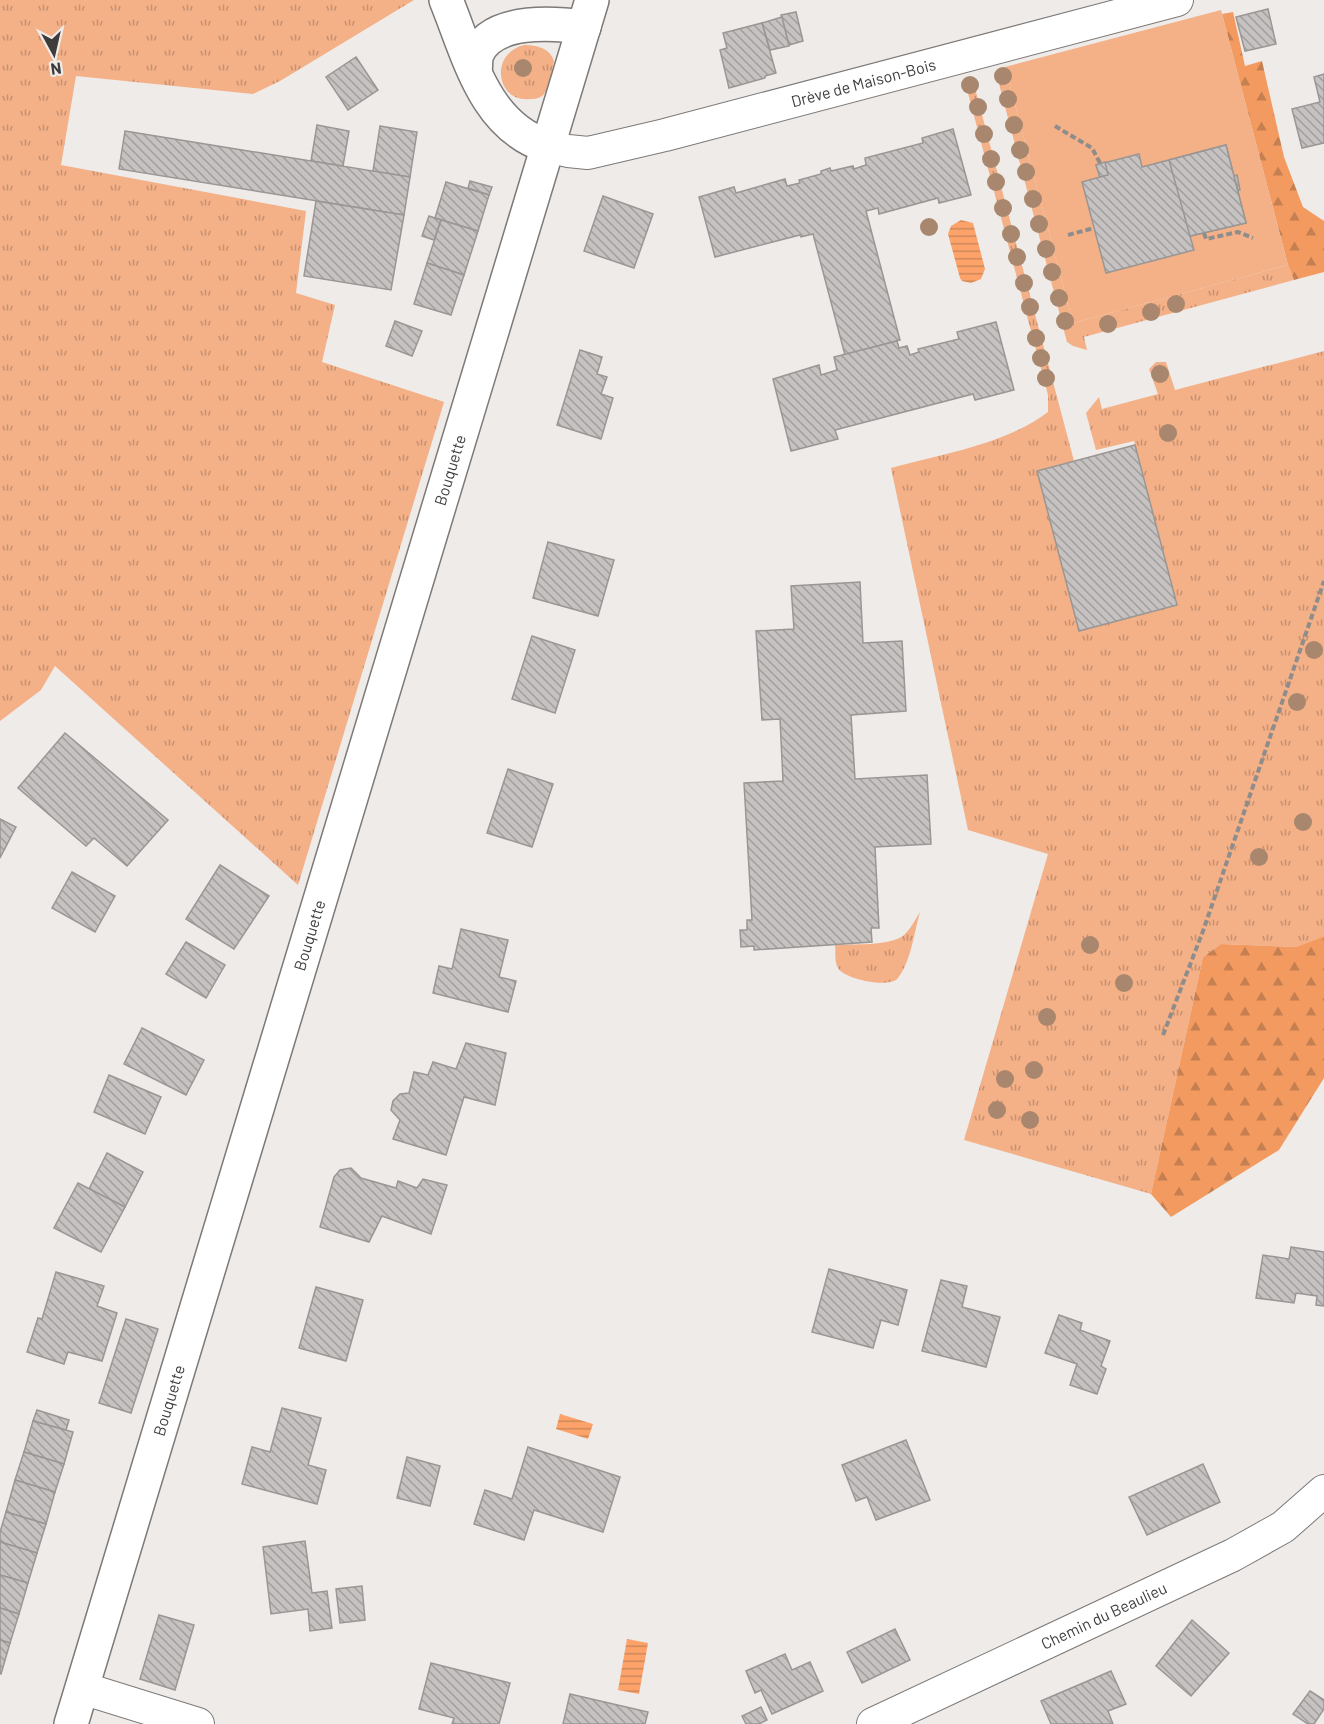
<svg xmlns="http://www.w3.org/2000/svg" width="1324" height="1724" font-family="Barlow,sans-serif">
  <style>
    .grass { fill: url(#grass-tufts) }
    .forest { fill: url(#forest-firs) }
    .park { fill: #f4b087 }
    .water { fill: url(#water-rules) }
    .building { fill: url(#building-back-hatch); stroke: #999694; stroke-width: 1.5 }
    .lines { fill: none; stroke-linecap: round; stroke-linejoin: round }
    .minor-casing { stroke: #7c7977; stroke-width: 34 }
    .tertiary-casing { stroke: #7c7977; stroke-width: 36 }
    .secondary-casing { stroke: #7c7977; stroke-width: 36 }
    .path { stroke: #8f8d8b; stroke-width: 4; stroke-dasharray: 6 3; stroke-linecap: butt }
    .minor { stroke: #fff; stroke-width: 32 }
    .tertiary { stroke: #fff; stroke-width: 33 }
    .secondary { stroke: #fff; stroke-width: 33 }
    .tree { fill: #a8876e }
    .labels { text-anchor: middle; stroke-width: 4.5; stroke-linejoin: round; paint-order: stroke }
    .street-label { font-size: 16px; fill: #3d3c3b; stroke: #eeebe9 }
  </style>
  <defs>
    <pattern id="grass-tufts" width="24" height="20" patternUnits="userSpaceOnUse" patternTransform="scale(1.5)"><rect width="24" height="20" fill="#f4b087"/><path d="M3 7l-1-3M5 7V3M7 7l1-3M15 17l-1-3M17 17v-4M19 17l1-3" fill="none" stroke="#c79070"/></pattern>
    <pattern id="forest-firs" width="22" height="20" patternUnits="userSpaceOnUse" patternTransform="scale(1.5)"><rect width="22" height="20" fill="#f39a60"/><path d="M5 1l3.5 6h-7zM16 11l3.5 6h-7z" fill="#c67f50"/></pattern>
    <pattern id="water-rules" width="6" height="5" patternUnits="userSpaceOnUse" patternTransform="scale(1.5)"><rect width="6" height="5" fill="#fda36a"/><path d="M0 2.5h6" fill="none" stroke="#ce8658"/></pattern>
    <pattern id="building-back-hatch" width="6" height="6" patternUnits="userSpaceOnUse" patternTransform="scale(1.5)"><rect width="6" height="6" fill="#c5c2c1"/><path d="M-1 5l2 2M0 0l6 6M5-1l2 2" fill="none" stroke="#a19f9e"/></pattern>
  </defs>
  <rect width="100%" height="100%" fill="#eeebe9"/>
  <g class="grass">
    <polygon points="0,0 414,0 280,81 253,94 76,76 61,165 306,211 296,293 335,305 322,362 444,402 298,885 55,666 41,690 0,721"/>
    <path d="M524,45C536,45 551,48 554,62C551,71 550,86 544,94C541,98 536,99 531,99C497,104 488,54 524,45Z"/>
    <polygon points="1005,67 1073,323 1288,265 1294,280 1084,337 1087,350 1073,346 1067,342 998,80 999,70"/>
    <path d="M972,77L1074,461L1037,471L1079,631L1177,605L1134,441L1096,450L1086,413L1099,397L1102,409L1158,394L1149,369L1156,362H1166L1175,390L1324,351V936L1296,947L1221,944L1203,957L1151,1194L964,1140L1048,854L968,830L891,468C942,454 1006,444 1048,412V395L964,78Z"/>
    <path d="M920,912C914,933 911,961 898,978C889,989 844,979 838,968C834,961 836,952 835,945C854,944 888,946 903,936C910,930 915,920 920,912Z"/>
  </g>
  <g class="forest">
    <polygon points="1233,12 1245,66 1262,61 1284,157 1303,207 1324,221 1324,272 1294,280 1288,265 1222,14"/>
    <polygon points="1324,936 1324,1078 1279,1150 1171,1217 1151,1194 1203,957 1221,944 1296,947"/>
  </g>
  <polygon class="park" points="1221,10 1288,265 1073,323 1005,67"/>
  <g class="water">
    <polygon points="961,220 973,223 985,269 981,279 971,283 962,281 960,278 948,234 951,226"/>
    <polygon points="560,1414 593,1424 588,1439 556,1429"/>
    <polygon points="627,1639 648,1643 639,1694 618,1690"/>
  </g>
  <g class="building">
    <polygon points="1268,9 1276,44 1245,51 1236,17"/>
    <polygon points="796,12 803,41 789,45 781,15"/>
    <polygon points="782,17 789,46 770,50 762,23"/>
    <polygon points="762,23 776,73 765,76 765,78 729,88 720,50 727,48 723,33"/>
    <polygon points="356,57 378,90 348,110 326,77"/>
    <polygon points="1324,74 1324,143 1302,148 1292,109 1320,102 1314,77"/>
    <polygon points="317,125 349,131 343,166 311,161"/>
    <polygon points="380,126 417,132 410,177 373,171"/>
    <polygon points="953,129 971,195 939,203 938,198 879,214 878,208 866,211 900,340 845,355 813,234 801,237 800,235 715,257 699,197 734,187 736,193 785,179 787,186 800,183 799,180 821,174 821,171 830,168 831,171 853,166 854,169 866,165 865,158 923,143 922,138"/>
    <polygon points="125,131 410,177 404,215 119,169"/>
    <polygon points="1226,145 1246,223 1190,236 1194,250 1106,273 1082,182 1100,177 1096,165 1139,154 1142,167"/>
    <polygon points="1226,145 1246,223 1190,236 1169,160"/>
    <polygon points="1105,162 1108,175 1100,177 1096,165"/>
    <polygon points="1237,175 1240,190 1238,190 1234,176"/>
    <polygon points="470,181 492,187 489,195 468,188"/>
    <polygon points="446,182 489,195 478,231 435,218"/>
    <polygon points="603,196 653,214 634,268 584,251"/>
    <polygon points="316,201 404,215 391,290 304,276"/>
    <polygon points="429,216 441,220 434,240 422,236"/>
    <polygon points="441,220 478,231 464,275 427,263"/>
    <polygon points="427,263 464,275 451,315 414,304"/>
    <polygon points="395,321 422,331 412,356 386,346"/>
    <polygon points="996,322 1014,390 975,400 973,394 835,430 838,439 791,451 773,379 819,365 821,375 837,370 834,357 897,341 899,348 907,346 910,355 919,352 918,349 959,339 957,332"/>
    <polygon points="580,350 602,357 597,374 607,377 601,394 613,398 601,439 557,425"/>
    <polygon points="1135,445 1177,605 1079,631 1037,471"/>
    <polygon points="548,542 614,560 598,616 533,598"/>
    <polygon points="860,582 863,643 902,641 906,711 851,715 855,779 927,775 931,844 875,847 879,928 871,928 872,942 754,950 754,946 741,947 740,930 747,930 747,920 752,920 744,783 783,781 780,719 762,720 756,631 794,629 791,586"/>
    <polygon points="532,636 575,650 555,713 512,699"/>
    <polygon points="65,733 168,820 127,866 94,838 86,846 18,788"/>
    <polygon points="508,769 553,784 532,847 487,833"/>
    <polygon points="0,819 16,827 0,858"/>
    <polygon points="220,865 269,896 234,949 186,919"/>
    <polygon points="72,872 115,896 95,932 52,908"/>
    <polygon points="461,929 508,940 499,977 516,981 508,1012 433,993 439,966 452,969"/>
    <polygon points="186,942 225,965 206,998 166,974"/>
    <polygon points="142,1028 204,1060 186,1095 124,1064"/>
    <polygon points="466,1043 506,1053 495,1105 464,1097 446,1155 393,1139 400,1120 391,1110 393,1101 400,1094 409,1093 414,1072 428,1075 433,1062 456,1069"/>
    <polygon points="109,1075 161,1097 145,1134 94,1112"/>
    <polygon points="107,1153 143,1172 125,1207 89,1189"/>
    <polygon points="351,1168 361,1178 396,1188 398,1181 417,1188 423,1179 447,1185 431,1234 382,1216 369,1242 320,1227 334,1177 340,1170"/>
    <polygon points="78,1183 125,1207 101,1252 54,1228"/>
    <polygon points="1291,1247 1324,1252 1324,1306 1316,1305 1317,1296 1296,1293 1294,1303 1256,1298 1263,1255 1289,1259"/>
    <polygon points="829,1269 907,1290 898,1325 881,1320 873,1348 812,1332"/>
    <polygon points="56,1272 104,1286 97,1306 117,1313 102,1361 68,1352 64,1364 27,1352 38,1318 42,1319"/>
    <polygon points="941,1280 967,1286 962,1307 1000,1317 986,1367 922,1351"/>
    <polygon points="316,1287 363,1300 346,1361 299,1348"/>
    <polygon points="1059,1315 1082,1323 1080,1330 1110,1341 1101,1366 1106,1369 1097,1394 1070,1385 1077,1364 1045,1353"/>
    <polygon points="126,1319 158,1329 131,1413 99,1403"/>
    <polygon points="282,1408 321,1418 308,1465 326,1470 317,1504 242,1484 252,1447 270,1452"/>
    <polygon points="37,1410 69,1420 66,1430 33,1421"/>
    <polygon points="33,1421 73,1432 64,1464 24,1452"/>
    <polygon points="906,1440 930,1500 876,1520 867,1497 856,1501 842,1465"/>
    <polygon points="528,1447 620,1477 603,1532 534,1510 524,1540 474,1524 485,1490 512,1499"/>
    <polygon points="24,1452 64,1464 55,1492 15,1480"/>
    <polygon points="407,1457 440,1466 430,1506 397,1498"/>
    <polygon points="1203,1464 1220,1502 1147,1535 1129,1497"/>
    <polygon points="15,1480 55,1492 46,1524 6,1512"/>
    <polygon points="6,1512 46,1524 37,1553 0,1542 0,1532"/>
    <polygon points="305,1541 312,1593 327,1591 332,1628 310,1631 308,1609 271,1614 263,1547"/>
    <polygon points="0,1542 37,1553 28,1583 0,1575"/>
    <polygon points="0,1575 28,1583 19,1614 0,1608"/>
    <polygon points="362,1586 365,1620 340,1623 336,1589"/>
    <polygon points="0,1608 19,1614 10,1643 0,1640"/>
    <polygon points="159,1615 194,1625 175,1690 140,1679"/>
    <polygon points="1192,1620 1229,1653 1191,1696 1156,1666"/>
    <polygon points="895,1629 910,1660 862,1683 847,1652"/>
    <polygon points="0,1640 10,1643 1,1674 0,1674"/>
    <polygon points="785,1654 792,1670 810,1662 823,1691 772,1714 761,1690 755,1693 746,1671"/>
    <polygon points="431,1663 510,1683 499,1724 452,1724 454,1718 419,1709"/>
    <polygon points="1111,1671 1126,1704 1108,1711 1113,1724 1051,1724 1041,1701"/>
    <polygon points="1310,1691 1324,1700 1324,1709 1314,1724 1308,1724 1293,1714"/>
    <polygon points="570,1694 648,1712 645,1724 563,1724"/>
    <polygon points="761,1707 767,1720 759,1724 746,1724 742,1716"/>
  </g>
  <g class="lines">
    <g class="minor-casing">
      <g id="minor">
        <path id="s1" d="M547,146L568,151L588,153L665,135L1177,0"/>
        <polyline points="82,1688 198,1724"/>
        <path id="s2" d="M873,1724L1233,1555L1283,1527L1324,1491"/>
      </g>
    </g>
    <g class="tertiary-casing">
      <g id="tertiary">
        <path d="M446,0C469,56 484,126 547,146"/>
        <path d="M475,72C476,67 475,59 477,54C492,18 553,23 584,27"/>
      </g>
    </g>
    <g class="secondary-casing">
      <g id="secondary">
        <path id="s3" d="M71,1724L592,0"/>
      </g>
    </g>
    <g class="path">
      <polyline points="1055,126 1092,148 1100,163"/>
      <polyline points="1204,233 1206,239 1238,232 1253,238"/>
      <polyline points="1068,235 1094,228"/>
      <polyline points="1163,1035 1203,931 1324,581"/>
    </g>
    <use href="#minor" class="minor"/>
    <use href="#tertiary" class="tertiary"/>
    <use href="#secondary" class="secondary"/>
  </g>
  <g class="tree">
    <circle cx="523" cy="68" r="9"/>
    <circle cx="1003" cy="76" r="9"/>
    <circle cx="970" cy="85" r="9"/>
    <circle cx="1008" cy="99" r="9"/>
    <circle cx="978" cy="107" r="9"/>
    <circle cx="1014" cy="125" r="9"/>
    <circle cx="984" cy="134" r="9"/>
    <circle cx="1020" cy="150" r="9"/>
    <circle cx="991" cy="159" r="9"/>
    <circle cx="1026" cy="172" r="9"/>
    <circle cx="996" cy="182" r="9"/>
    <circle cx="1033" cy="199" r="9"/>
    <circle cx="1003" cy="208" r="9"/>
    <circle cx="1039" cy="224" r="9"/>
    <circle cx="929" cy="227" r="9"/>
    <circle cx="1011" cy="234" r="9"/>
    <circle cx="1046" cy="249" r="9"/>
    <circle cx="1017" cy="257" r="9"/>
    <circle cx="1052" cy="272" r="9"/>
    <circle cx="1024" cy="283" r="9"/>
    <circle cx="1059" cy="298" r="9"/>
    <circle cx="1176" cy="304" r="9"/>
    <circle cx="1030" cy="307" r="9"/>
    <circle cx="1151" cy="312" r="9"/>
    <circle cx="1065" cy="321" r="9"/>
    <circle cx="1108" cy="324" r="9"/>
    <circle cx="1036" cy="338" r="9"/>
    <circle cx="1041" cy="358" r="9"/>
    <circle cx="1160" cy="374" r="9"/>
    <circle cx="1046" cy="378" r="9"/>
    <circle cx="1168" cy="433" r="9"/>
    <circle cx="1314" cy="650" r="9"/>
    <circle cx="1297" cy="702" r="9"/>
    <circle cx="1303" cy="822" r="9"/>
    <circle cx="1259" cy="857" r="9"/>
    <circle cx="1090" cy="945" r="9"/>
    <circle cx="1124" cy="983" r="9"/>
    <circle cx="1047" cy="1017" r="9"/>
    <circle cx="1034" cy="1070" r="9"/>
    <circle cx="1005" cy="1079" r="9"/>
    <circle cx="997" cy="1110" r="9"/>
    <circle cx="1030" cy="1120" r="9"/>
  </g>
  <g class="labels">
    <g class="street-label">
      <text dy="6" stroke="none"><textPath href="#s1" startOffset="326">Drève de Maison-Bois</textPath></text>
      <text dy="6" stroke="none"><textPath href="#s3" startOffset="1310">Bouquette</textPath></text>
      <text dy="6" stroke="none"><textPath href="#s3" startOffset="824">Bouquette</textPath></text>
      <text dy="6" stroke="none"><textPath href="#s3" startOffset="338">Bouquette</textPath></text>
      <text dy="6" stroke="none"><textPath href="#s2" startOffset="255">Chemin du Beaulieu</textPath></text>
    </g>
  </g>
  <g transform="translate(54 54) rotate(172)" stroke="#eeebe9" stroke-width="4.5" paint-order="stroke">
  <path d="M0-4.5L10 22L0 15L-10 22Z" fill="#3d3c3b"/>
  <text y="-9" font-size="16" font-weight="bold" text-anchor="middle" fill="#3d3c3b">N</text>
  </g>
</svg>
